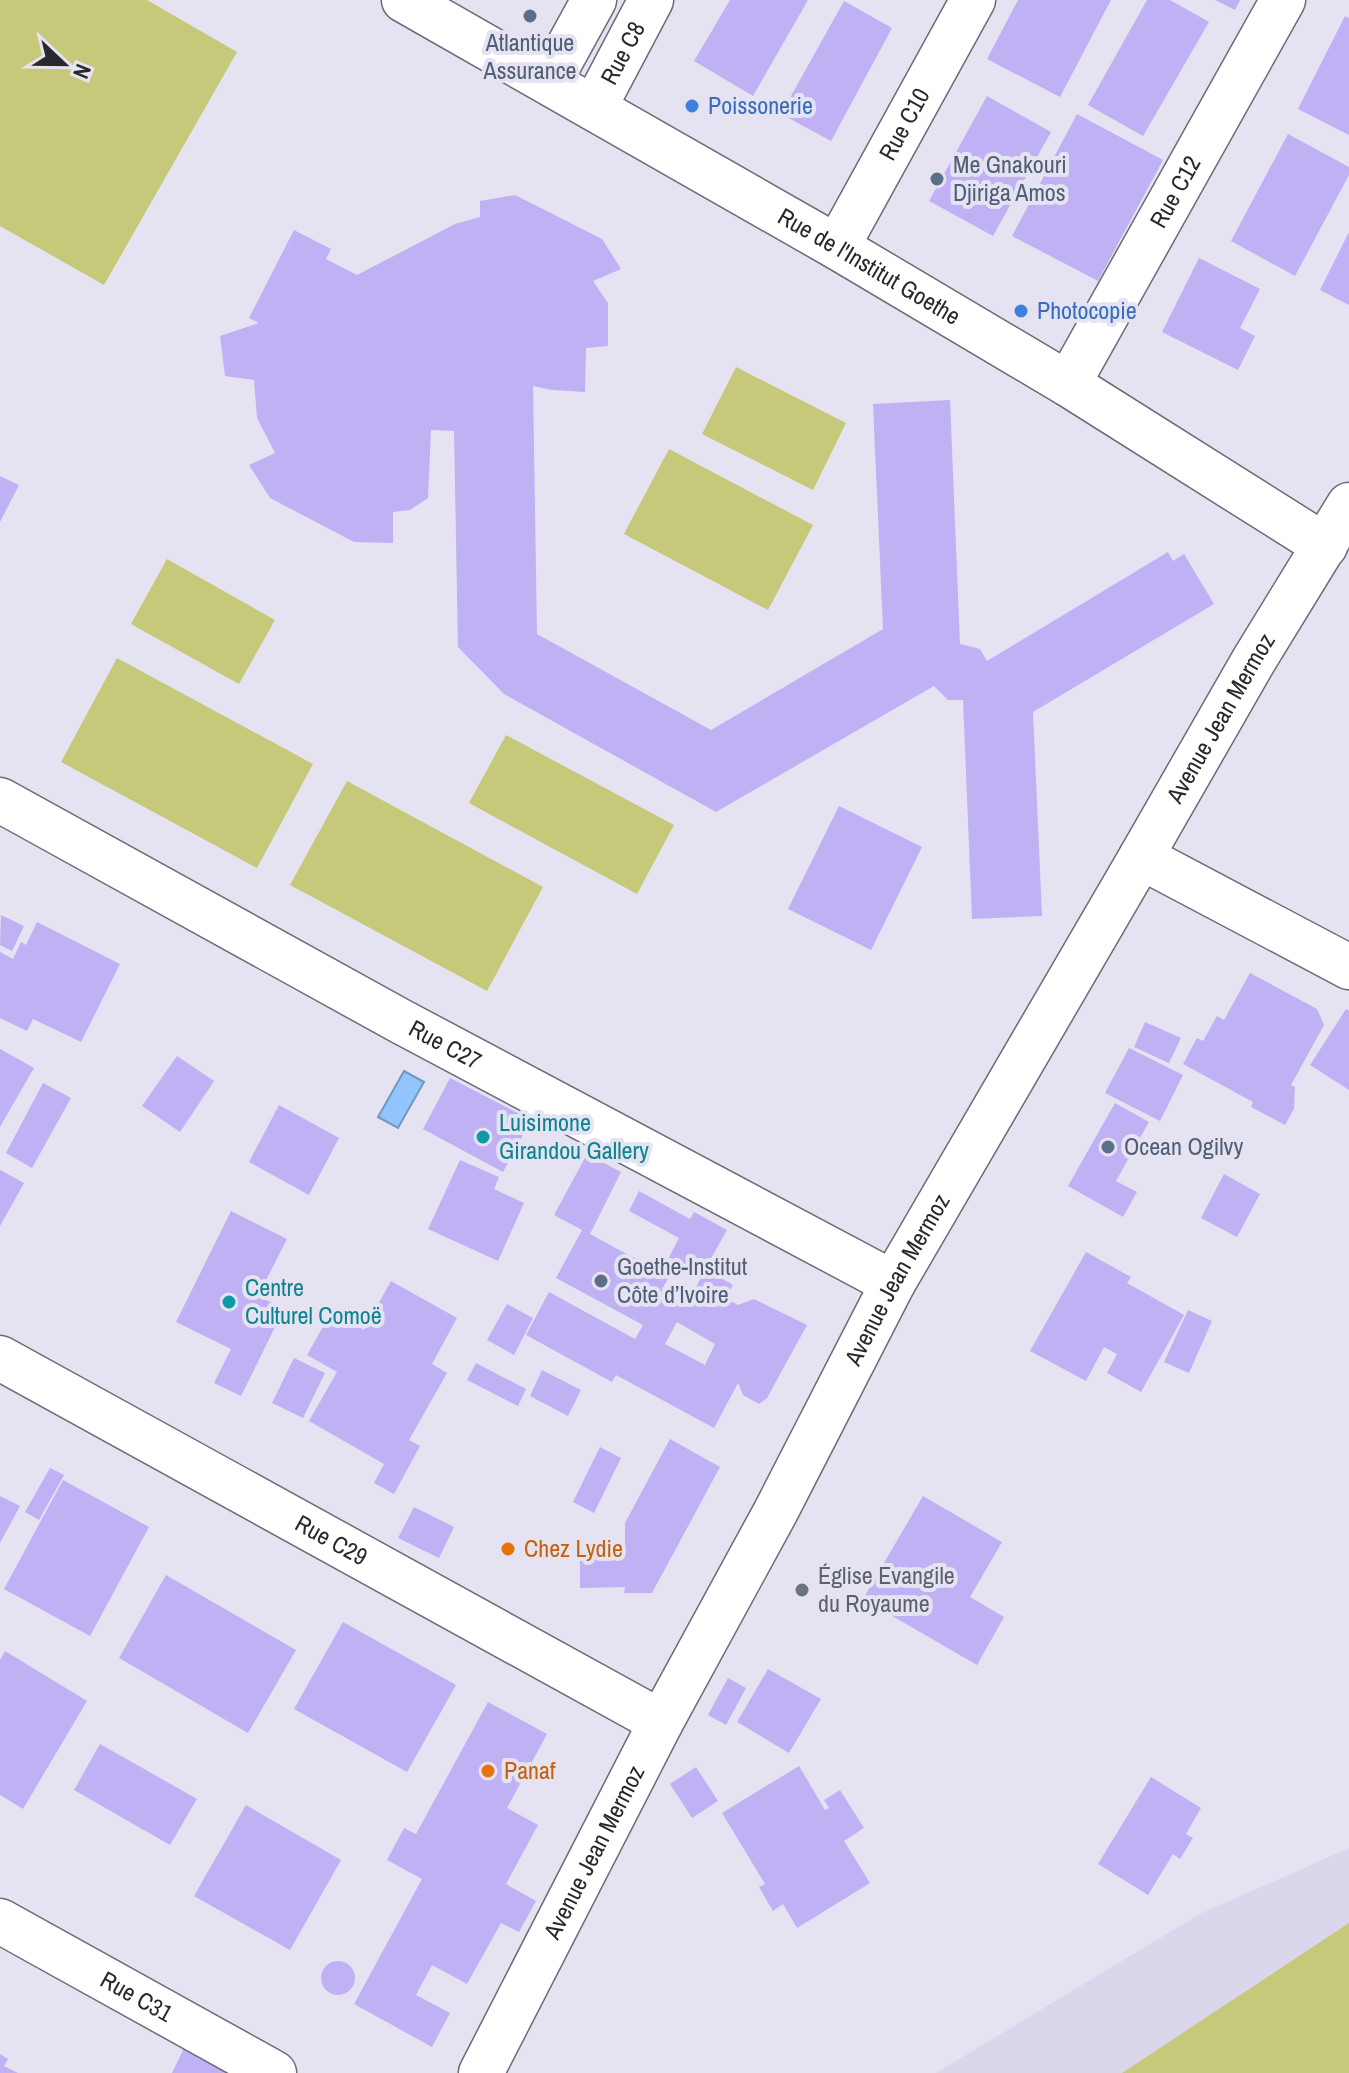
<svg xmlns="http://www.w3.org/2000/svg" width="1349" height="2073" font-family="'Archivo Narrow',sans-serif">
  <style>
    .built { fill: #dad6eb }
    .green { fill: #c5c979 }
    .water { fill: #91c5fc; stroke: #7296be; stroke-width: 2 }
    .building { fill: #bfb1f4; fill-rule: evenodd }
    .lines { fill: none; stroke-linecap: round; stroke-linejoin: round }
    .minor-casing { stroke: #6c6a76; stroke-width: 47 }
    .minor { stroke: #fff; stroke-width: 44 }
    .service-dot { fill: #5c6f8a; stroke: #e5e3f1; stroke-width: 3 }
    .shop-dot { fill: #3f7fe0; stroke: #e5e3f1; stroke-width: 3 }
    .culture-dot { fill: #0f9aa8; stroke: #e5e3f1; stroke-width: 3 }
    .food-dot { fill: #e8710a; stroke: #e5e3f1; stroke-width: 3 }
    .worship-dot { fill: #6b7280; stroke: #e5e3f1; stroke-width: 3 }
    .labels { text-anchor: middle; stroke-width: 8; stroke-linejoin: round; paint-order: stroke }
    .service-label { font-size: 24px; fill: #4e5e75; stroke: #e5e3f1; text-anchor: start }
    .street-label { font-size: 24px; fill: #29282d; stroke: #e5e3f1 }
    .shop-label { font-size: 24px; fill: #366cbe; stroke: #e5e3f1; text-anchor: start }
    .culture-label { font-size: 24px; fill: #0d838f; stroke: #e5e3f1; text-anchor: start }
    .food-label { font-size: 24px; fill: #c56008; stroke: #e5e3f1; text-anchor: start }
    .worship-label { font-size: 24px; fill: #5b616d; stroke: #e5e3f1; text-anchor: start }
  </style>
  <rect width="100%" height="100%" fill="#e5e3f1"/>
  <polygon class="built" points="1349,1848 1349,2073 936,2073 1200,1914"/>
  <g class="green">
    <polygon points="0,0 147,0 237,52 104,285 0,226"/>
    <polygon points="736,367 846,423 813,490 702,434"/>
    <polygon points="669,449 813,525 768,610 624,534"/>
    <polygon points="167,559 275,620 239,684 131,624"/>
    <polygon points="117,658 313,764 257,868 61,762"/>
    <polygon points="506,735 674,825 637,894 469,803"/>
    <polygon points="347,781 543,887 487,991 290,885"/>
    <polygon points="1349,1923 1349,2073 1122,2073"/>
  </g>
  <polygon class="water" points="404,1071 424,1082 398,1128 378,1117"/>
  <g class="building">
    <polygon points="730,0 808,0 753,96 694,61"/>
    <polygon points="1018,0 1111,0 1060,97 987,59"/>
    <polygon points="1147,0 1170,0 1209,22 1143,136 1088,105"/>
    <polygon points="1215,0 1240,0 1235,10"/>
    <polygon points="844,1 892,28 831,141 781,114"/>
    <polygon points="1345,16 1349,18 1349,135 1298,109"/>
    <polygon points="987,96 1051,132 993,236 929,201"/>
    <polygon points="1077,114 1163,160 1098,281 1012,236"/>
    <polygon points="1288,134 1349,167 1349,175 1295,276 1231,241"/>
    <polygon points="515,195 602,239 621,269 593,281 608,303 608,346 586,348 585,392 552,390 533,386 537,634 711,730 883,629 873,404 950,400 960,644 980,649 987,661 1168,552 1173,561 1184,554 1214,604 1033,712 1042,916 972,919 963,700 948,700 934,686 716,812 504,694 458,647 454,431 431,430 428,498 410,510 393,512 393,543 354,542 270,498 249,465 275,453 257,418 254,380 225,376 220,336 259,323 249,318 294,230 331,249 326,259 357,275 455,224 480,217 480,201"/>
    <polygon points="1349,232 1349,305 1320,290"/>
    <polygon points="1199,258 1260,289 1240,328 1255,336 1238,370 1162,332"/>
    <polygon points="0,476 19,485 0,522"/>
    <polygon points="839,806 922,847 871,950 788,909"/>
    <polygon points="1,915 24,926 12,951 0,945"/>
    <polygon points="37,922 120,964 81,1042 33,1019 27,1031 0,1018 0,952 13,959 21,942 26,945"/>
    <polygon points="1250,973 1317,1009 1324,1025 1291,1085 1295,1087 1294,1109 1285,1125 1251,1107 1253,1102 1183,1064 1197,1038 1203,1041 1217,1016 1224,1020"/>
    <polygon points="1346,1009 1349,1011 1349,1090 1310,1065"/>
    <polygon points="1145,1022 1181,1038 1169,1063 1134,1047"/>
    <polygon points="1129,1048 1183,1075 1160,1121 1105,1093"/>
    <polygon points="0,1049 34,1068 0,1127"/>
    <polygon points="177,1056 214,1081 180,1132 142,1106"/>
    <polygon points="450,1078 531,1120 503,1172 423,1129"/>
    <polygon points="43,1083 71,1098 32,1168 6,1153"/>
    <polygon points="1115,1103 1149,1122 1116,1181 1137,1192 1123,1217 1068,1186"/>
    <polygon points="279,1105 339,1138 309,1195 249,1162"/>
    <path d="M587,1154L621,1172L590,1234L669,1277L662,1289L687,1303L702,1276L669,1257L679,1238L629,1211L639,1191L690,1219L694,1212L727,1230L705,1269L733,1285L725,1298L738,1305L754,1299L807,1325L767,1398L759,1404L743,1395L738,1383L714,1428L616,1375L612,1382L526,1335L549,1292L635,1339L643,1325L556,1278L582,1230L554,1215ZM677,1322L715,1344L705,1365L665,1344Z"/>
    <polygon points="460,1160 499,1177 494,1189 524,1203 498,1261 428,1229"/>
    <polygon points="0,1170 24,1183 0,1226"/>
    <polygon points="1224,1174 1260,1194 1237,1237 1201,1218"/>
    <polygon points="231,1211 287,1239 258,1296 284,1309 241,1396 214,1383 231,1349 176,1322"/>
    <polygon points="1086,1252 1131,1277 1127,1283 1184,1315 1141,1392 1107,1373 1117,1354 1104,1347 1086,1381 1030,1351"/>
    <polygon points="391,1281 457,1318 432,1364 447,1373 409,1440 420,1446 394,1494 374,1483 384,1464 309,1421 337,1372 307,1355 332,1311 364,1330"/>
    <polygon points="507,1304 533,1318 514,1355 487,1340"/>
    <polygon points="1188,1310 1212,1321 1189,1373 1164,1362"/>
    <polygon points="294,1358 325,1373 303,1418 272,1403"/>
    <polygon points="476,1363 526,1389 518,1406 467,1380"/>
    <polygon points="542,1370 581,1390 568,1416 530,1396"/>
    <polygon points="670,1439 720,1467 652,1593 624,1593 625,1587 580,1588 580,1553 625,1553 625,1523"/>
    <polygon points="600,1447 621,1458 594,1513 573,1502"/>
    <polygon points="50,1468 64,1475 39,1520 25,1512"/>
    <polygon points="63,1480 149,1527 90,1636 4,1589"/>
    <polygon points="0,1496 20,1506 0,1543"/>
    <polygon points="923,1496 1002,1542 970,1597 1004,1617 977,1665 863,1599"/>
    <polygon points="414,1507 454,1527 439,1558 398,1538"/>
    <polygon points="166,1575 296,1650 248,1733 119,1658"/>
    <polygon points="343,1622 456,1685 407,1772 294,1709"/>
    <polygon points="5,1651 87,1701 23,1809 0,1795 0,1660"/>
    <polygon points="768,1669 821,1699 789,1753 737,1722"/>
    <polygon points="728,1678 746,1688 726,1725 708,1715"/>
    <polygon points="488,1702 547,1734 507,1808 538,1825 506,1884 536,1901 519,1932 501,1923 467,1984 432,1965 416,1995 450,2013 432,2047 354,2004 422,1879 387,1860 404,1828 416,1834"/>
    <polygon points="100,1744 197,1799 170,1845 74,1790"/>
    <polygon points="799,1766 825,1810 829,1808 824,1800 840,1790 864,1828 844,1841 870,1883 797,1928 783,1904 773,1911 759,1887 765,1884 722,1813"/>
    <polygon points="696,1767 718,1801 692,1818 670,1784"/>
    <polygon points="1151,1777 1201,1808 1186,1834 1193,1838 1180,1859 1173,1854 1148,1895 1098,1864"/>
    <polygon points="246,1805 341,1860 290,1950 194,1896"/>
    <circle cx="338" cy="1978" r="17"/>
    <polygon points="184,2048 235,2073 172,2073"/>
    <polygon points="0,2054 8,2059 4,2066 18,2073 0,2073"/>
  </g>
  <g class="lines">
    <g class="minor-casing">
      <g id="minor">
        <path id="s1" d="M404,0L837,247L1068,384L1325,546"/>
        <polyline points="549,82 594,0"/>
        <path id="s2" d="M594,108L651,0"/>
        <path id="s3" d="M837,247L973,0"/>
        <path id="s4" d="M1068,384L1283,0"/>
        <path id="s5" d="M0,800L402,1022L893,1283"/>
        <polyline points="1141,857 1349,967"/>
        <path id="s6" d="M0,1358L661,1722"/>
        <path id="s7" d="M0,1921L274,2073"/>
        <path id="s8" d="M481,2073L661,1722L776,1511L893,1283L1141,857L1254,660L1349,505"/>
      </g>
    </g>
    <use href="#minor" class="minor"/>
  </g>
  <g class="service-dot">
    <circle cx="530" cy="16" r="8"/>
    <circle cx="937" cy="179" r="8"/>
    <circle cx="1108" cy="1147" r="8"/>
    <circle cx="601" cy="1281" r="8"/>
  </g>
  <g class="shop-dot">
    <circle cx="692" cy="106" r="8"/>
    <circle cx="1021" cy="311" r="8"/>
  </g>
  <g class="culture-dot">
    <circle cx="483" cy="1137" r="8"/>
    <circle cx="229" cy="1302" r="8"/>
  </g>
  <g class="food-dot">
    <circle cx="508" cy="1549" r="8"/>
    <circle cx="488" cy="1771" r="8"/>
  </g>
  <circle class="worship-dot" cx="802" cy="1590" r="8"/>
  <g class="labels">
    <g class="service-label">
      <text x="530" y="51" text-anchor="middle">Atlantique<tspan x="530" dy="28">Assurance</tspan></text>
      <text x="953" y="173">Me Gnakouri<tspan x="953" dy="28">Djiriga Amos</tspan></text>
      <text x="1124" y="1155">Ocean Ogilvy</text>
      <text x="617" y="1275">Goethe-Institut<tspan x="617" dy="28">Côte d’Ivoire</tspan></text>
    </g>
    <g class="street-label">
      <text dy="8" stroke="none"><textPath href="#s2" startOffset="62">Rue C8</textPath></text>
      <text dy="8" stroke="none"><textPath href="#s3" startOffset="140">Rue C10</textPath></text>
      <text dy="8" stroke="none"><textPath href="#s4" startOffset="220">Rue C12</textPath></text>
      <text dy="8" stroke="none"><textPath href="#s1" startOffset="536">Rue de l'Institut Goethe</textPath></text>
      <text dy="8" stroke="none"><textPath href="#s8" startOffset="1544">Avenue Jean Mermoz</textPath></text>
      <text dy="8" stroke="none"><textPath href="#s5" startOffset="508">Rue C27</textPath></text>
      <text dy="8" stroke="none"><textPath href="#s8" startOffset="896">Avenue Jean Mermoz</textPath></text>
      <text dy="8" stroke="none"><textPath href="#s6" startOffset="378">Rue C29</textPath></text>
      <text dy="8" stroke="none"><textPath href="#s8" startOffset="248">Avenue Jean Mermoz</textPath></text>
      <text dy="8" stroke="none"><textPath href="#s7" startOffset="156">Rue C31</textPath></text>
    </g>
    <g class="shop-label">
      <text x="708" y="114">Poissonerie</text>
      <text x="1037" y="319">Photocopie</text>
    </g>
    <g class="culture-label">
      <text x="499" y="1131">Luisimone<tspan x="499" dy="28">Girandou Gallery</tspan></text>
      <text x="245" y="1296">Centre<tspan x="245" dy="28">Culturel Comoë</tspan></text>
    </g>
    <g class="food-label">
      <text x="524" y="1557">Chez Lydie</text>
      <text x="504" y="1779">Panaf</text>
    </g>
    <g class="worship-label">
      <text x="818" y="1584">Église Evangile<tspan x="818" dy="28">du Royaume</tspan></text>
    </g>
  </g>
  <g transform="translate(64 64) rotate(112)" stroke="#e5e3f1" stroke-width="6" paint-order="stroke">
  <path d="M0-6L14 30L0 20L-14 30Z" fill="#29282d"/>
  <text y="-12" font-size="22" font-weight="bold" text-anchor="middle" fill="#29282d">N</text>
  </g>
</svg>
